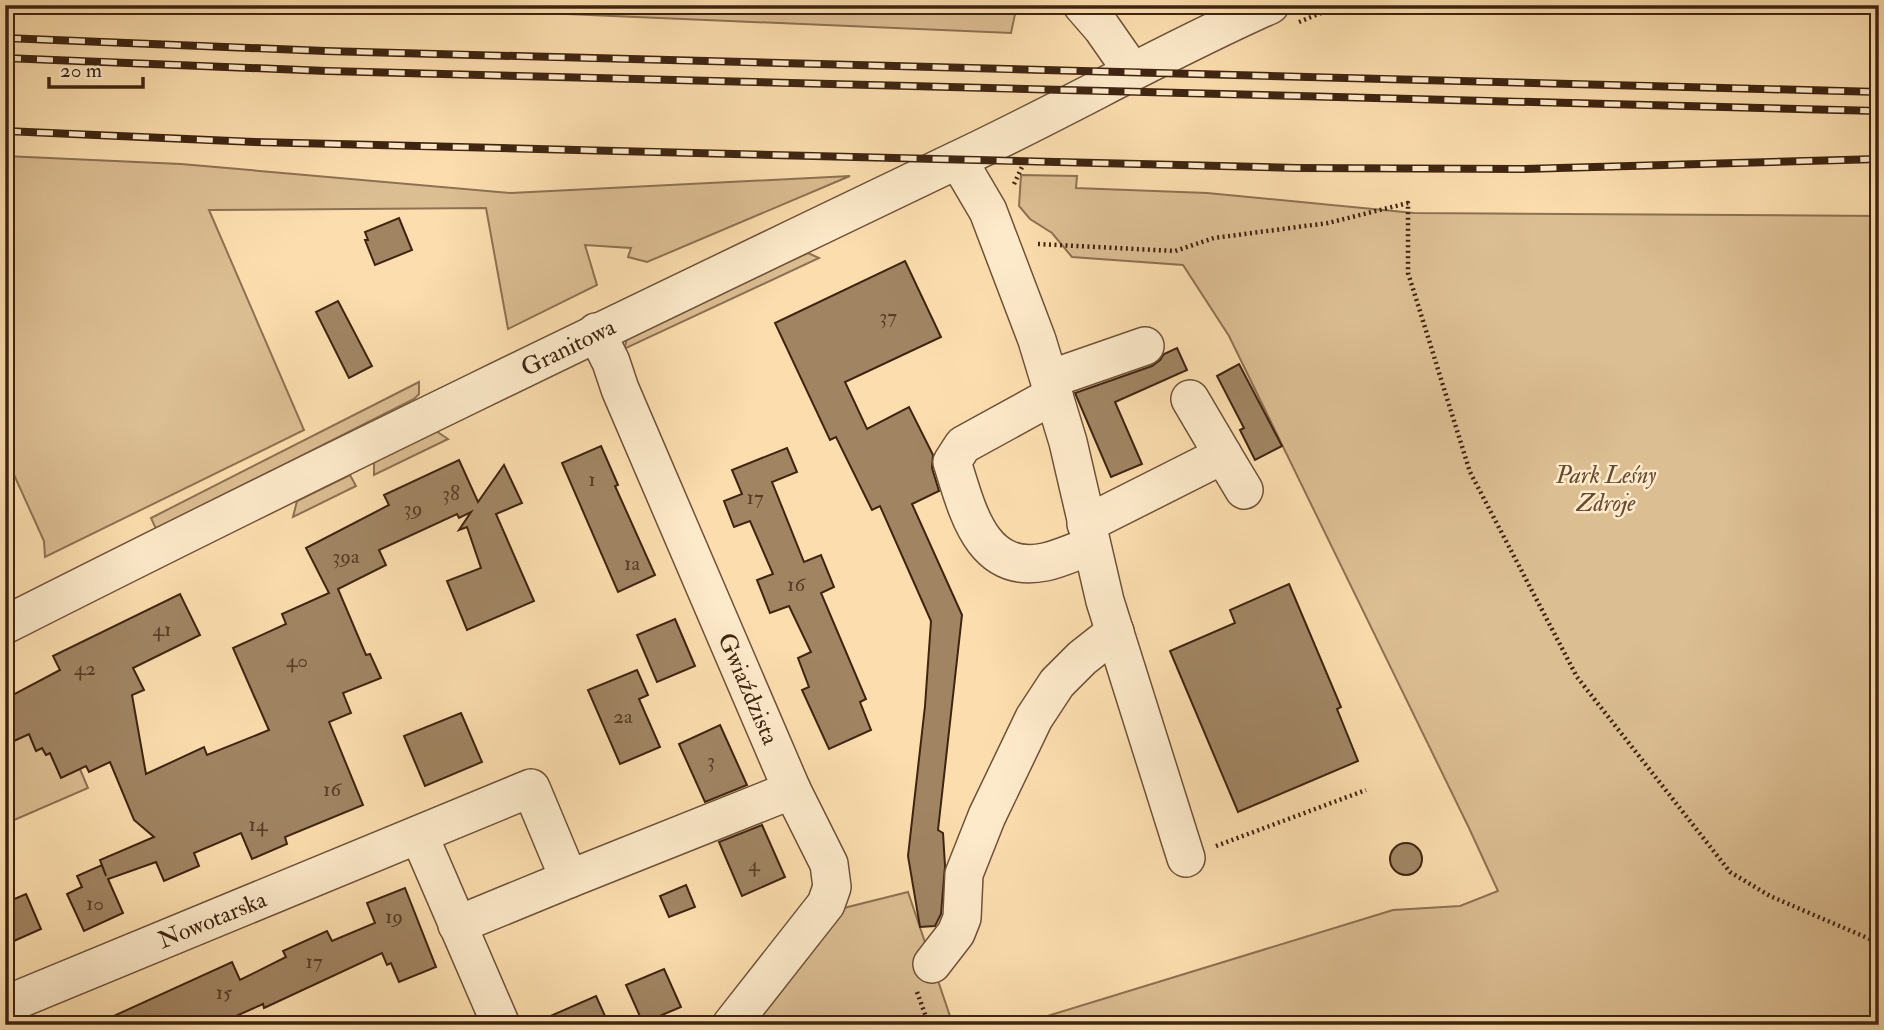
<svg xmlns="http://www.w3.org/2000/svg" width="1884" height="1030" font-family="'IM FELL Double Pica',serif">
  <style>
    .green { fill: #dcbe93; stroke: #8d7152; stroke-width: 2 }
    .building { fill: #a18563; stroke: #3e2411; stroke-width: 2 }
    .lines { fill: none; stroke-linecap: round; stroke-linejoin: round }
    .minor-casing { stroke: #6e5238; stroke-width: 40 }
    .path { stroke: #3e2411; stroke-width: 4.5; stroke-dasharray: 2 3.5; stroke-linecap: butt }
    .minor { stroke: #fdeaca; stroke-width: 37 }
    .rail-casing { stroke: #3e2411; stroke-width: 8 }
    .rail { stroke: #fdeaca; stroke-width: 5; stroke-dasharray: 16; stroke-linecap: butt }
    .labels { text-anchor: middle; stroke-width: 5; stroke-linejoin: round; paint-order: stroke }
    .number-label { font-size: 21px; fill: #573c26 }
    .street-label { font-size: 24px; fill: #3e2411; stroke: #fdeaca }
    .park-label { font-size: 24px; font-style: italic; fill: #664a32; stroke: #fdeaca }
  </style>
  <rect width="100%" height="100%" fill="#fcdeae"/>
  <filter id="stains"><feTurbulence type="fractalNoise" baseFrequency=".00286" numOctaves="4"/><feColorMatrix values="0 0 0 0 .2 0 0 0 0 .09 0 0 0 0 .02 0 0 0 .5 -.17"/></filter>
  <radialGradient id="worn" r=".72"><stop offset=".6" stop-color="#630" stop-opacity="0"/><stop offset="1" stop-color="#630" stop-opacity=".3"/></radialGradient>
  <g class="green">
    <polygon points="355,5 1017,5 1011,33"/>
    <polygon points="5,156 181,164 511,193 850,176 647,262 628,257 631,248 585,245 597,285 508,329 486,208 209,210 304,430 45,557 44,541 5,455"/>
    <polygon points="1021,175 1077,176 1076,188 1207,193 1414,213 1879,216 1879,1025 1018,1025 1393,910 1460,906 1498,891 1469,828 1229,336 1183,265 1072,257 1052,233 1030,219 1019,206"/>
    <polygon points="808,253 819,258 624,349 628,336"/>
    <polygon points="419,382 419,394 414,399 156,529 151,518"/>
    <polygon points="436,431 448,439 374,475 374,462"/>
    <polygon points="350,475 356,486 293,517 297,501"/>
    <polygon points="29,734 36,750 42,748 46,755 50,753 61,777 80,769 88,788 5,824 5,745"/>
    <polygon points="908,892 953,1025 751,1025 836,910"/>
  </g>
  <g class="building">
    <polygon points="399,218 412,250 375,265 365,240 368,240 365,232"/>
    <polygon points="905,261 941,337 845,382 867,429 909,407 933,455 932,468 939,491 912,504 962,615 938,830 943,833 945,866 941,914 935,926 920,927 908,856 925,706 931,621 880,506 872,510 836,437 830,440 775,323"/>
    <polygon points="338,301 372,366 349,378 316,312"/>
    <polygon points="1177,348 1187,370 1115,402 1142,464 1111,477 1075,393 1152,366 1160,360 1164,354"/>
    <polygon points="1239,364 1282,446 1255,460 1240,430 1244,428 1217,376"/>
    <polygon points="601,446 618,485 615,486 655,575 618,592 562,463"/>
    <polygon points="787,448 797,472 772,482 804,562 821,555 834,587 821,593 866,699 860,702 871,730 829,749 802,690 809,687 798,658 811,652 789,606 770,613 757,580 773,574 750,521 734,527 724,501 742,494 732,470"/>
    <polygon points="459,460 478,502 504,465 522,503 496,514 534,601 467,630 447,581 481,568 467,527 459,530 471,512 459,518 457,514 379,550 386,565 338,589 366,655 370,654 381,678 343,693 351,713 329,722 363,805 285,837 287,844 252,859 241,833 194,853 199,866 164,881 156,862 108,879 123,913 84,931 67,894 82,887 77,876 102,865 106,876 100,860 154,837 134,820 110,762 89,772 86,766 61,778 50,753 46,755 42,748 36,751 29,734 5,745 5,699 60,670 53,656 180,594 200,635 133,668 144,690 132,695 146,774 204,747 207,755 269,730 233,648 286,624 282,614 329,593 306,548 389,505 384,495"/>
    <polygon points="1289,584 1341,707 1337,709 1358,761 1238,812 1170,651 1235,623 1230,610"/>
    <polygon points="675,619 695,666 657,682 637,635"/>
    <polygon points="637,670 648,695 639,699 660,747 620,764 588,690"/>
    <polygon points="461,713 482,762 425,786 404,736"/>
    <polygon points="720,725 747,785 705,802 679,744"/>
    <polygon points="762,825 785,877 742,896 719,842"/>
    <circle cx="1406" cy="859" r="16"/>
    <polygon points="686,885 695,907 669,917 660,896"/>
    <polygon points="405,888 436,967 399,982 391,963 387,965 382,953 264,1008 263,1004 216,1025 94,1025 232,962 240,980 286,957 283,951 327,931 332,941 375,923 367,903"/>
    <polygon points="26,894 41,929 5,945 5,903"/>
    <polygon points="664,969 681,1007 643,1023 626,985"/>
    <polygon points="596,996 609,1025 530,1025"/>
  </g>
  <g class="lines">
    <g class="minor-casing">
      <g id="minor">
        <polyline points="1082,5 1102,28 1132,71"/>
        <polyline points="958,160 988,211 1037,340 1068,442 1105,601 1186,858"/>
        <path id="s1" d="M596,332L611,362L620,389L792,790L829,864L832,887L826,904L731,1025"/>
        <polyline points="1050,379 1145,346"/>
        <path d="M1054,395L963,445L952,462C967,508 980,575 1045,562C1060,559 1076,551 1091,546"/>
        <polyline points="1223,455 1244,490"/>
        <polyline points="1086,524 1223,455 1190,399"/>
        <path id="s2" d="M5,625C319,466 636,314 953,162C1060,112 1162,53 1270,5"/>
        <polyline points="419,835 501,1025"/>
        <polyline points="457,925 569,879 792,790"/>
        <polyline points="932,964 956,933 962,918 964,874 987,816 1034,718 1057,683 1082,658 1115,632"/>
        <path id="s3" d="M5,1005L531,788L569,879"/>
      </g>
    </g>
    <g class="path">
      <polyline points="1299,22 1340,5"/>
      <polyline points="1014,184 1022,167"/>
      <polyline points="1038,244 1175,251 1214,238 1328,223 1408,203 1408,273 1470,472 1577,677 1730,872 1770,896 1879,943"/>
      <polyline points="1216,846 1366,790"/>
      <polyline points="917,992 929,1025"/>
    </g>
    <use href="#minor" class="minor"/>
    <g class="rail-casing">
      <g id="rail">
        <polyline points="5,38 325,51 1879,92"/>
        <polyline points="5,58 327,71 1879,111"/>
        <polyline points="5,131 255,142 1298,168 1523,169 1879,159"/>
      </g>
    </g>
    <use href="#rail" class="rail"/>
  </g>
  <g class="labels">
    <g class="number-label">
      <text x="888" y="323">37</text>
      <text x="592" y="486">1</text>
      <text x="451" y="500">38</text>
      <text x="755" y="504">17</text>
      <text x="413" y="515">39</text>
      <text x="346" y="563">39a</text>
      <text x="632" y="570">1a</text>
      <text x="796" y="591">16</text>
      <text x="162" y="636">41</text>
      <text x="297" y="667">40</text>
      <text x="85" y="675">42</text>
      <text x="623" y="723">2a</text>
      <text x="711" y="767">3</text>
      <text x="332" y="796">16</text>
      <text x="258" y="831">14</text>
      <text x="754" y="871">4</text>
      <text x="95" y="910">10</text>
      <text x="394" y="923">19</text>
      <text x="314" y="968">17</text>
      <text x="224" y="999">15</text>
    </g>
    <g class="street-label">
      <text dy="8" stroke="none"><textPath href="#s2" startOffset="628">Granitowa</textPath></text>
      <text dy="8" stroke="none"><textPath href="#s1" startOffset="388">Gwiaździsta</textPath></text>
      <text dy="8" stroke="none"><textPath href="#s3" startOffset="224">Nowotarska</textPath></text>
    </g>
    <g class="park-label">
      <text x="1606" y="483">Park Leśny<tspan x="1606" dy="28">Zdroje</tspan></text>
    </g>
  </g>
  <rect width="1884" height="1030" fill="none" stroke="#fcdeae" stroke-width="28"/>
  <rect x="7" y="7" width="1870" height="1016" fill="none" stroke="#3e2411" stroke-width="3.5"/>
  <rect x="14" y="14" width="1856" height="1002" fill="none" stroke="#3e2411" stroke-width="2"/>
  <path d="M49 77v10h94v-10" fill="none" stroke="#3e2411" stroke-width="3.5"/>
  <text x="60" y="77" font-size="21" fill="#3e2411" stroke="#fdeaca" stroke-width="5" paint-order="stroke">20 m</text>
  <rect width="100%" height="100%" filter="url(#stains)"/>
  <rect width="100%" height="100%" fill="url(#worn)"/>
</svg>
